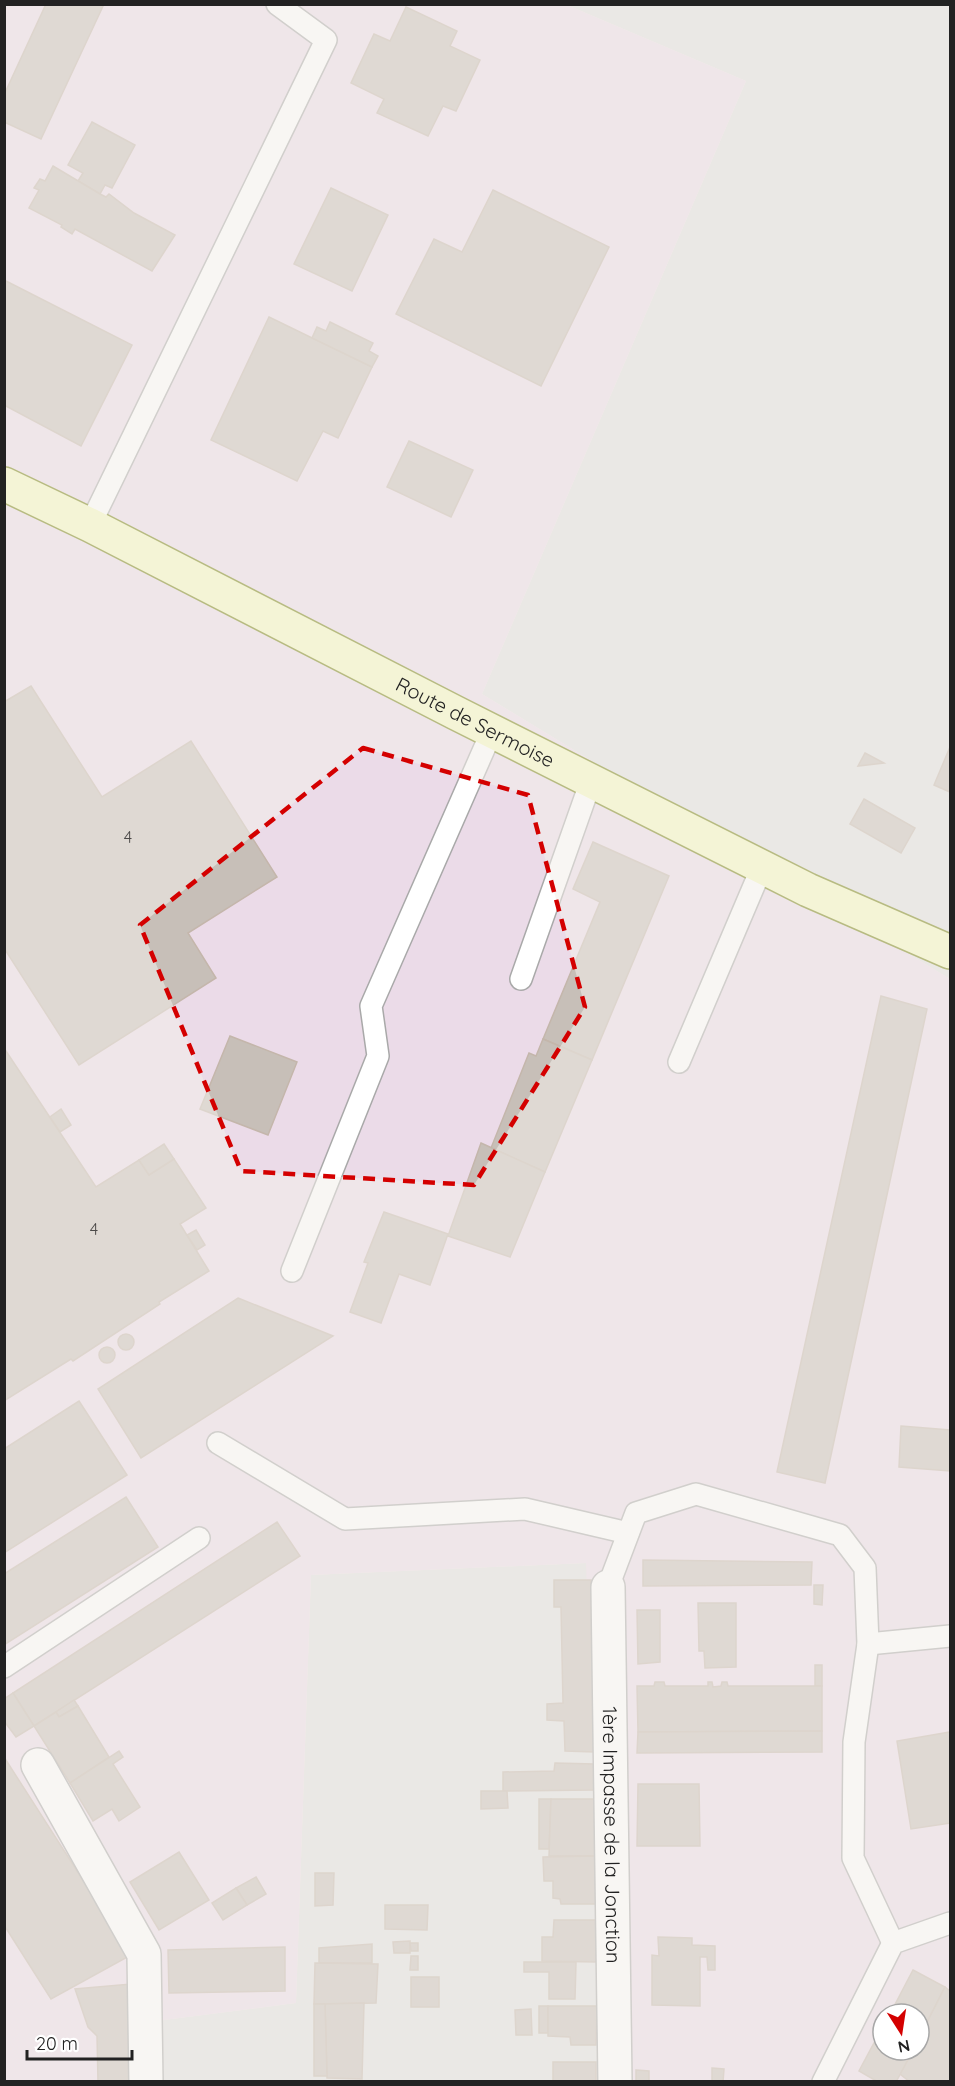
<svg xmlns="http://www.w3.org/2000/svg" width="955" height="2086" font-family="Quicksand,sans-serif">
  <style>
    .residential { fill: #e0dfdf }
    .industrial { fill: #ebdbe8; fill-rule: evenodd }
    .building { fill: #c7bfb8; stroke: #c4b6ab; stroke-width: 1.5 }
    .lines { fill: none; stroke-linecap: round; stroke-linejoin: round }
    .lane-casing { stroke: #a9a9a9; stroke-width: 24 }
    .street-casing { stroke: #a9a9a9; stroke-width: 36 }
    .secondary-casing { stroke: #707d05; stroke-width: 36 }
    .lane { stroke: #fff; stroke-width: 21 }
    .street { stroke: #fff; stroke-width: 33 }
    .secondary { stroke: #f7fabf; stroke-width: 33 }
    .marked { fill: none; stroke: #d40000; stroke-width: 4.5; stroke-dasharray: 12 8; stroke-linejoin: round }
    .labels { text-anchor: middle; stroke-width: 5; stroke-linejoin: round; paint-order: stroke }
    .number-label { font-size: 16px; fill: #4b4948 }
    .street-label { font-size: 20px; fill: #222; stroke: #fff }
  </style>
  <rect width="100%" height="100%" fill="#f2efe9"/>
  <g class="residential">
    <polygon points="567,5 950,5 950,979 482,694 746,81"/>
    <polygon points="587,1563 603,2081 154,2082 156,2021 296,2003 311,1575"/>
  </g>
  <path class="industrial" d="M5,5H567L746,81L482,694L950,979V2081H603L586,1563L311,1575L296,2003L156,2021L154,2081L5,2082ZM883,2014H919V2050H883Z"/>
  <g class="building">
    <polygon points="46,4 104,4 41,139 4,122 4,95"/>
    <polygon points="406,7 457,31 450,46 480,60 456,111 443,106 428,136 377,113 384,99 351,83 374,34 390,41"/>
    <polygon points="92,122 135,145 112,188 105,185 100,194 78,181 83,173 68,165"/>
    <polygon points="53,166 100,194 106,197 109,194 134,213 175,235 152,271 75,229 72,234 61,227 62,225 29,208 39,190 34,188 40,179 45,181"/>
    <polygon points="331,188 388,215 352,291 294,264"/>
    <polygon points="493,190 609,247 541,386 396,314 434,239 462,252"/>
    <polygon points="4,280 132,345 81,446 4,405"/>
    <polygon points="269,317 372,367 338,438 323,431 297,481 211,440"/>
    <polygon points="330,322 373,343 369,351 378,356 372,367 312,338 317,327 326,331"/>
    <polygon points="409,441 473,470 451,517 387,487"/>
    <polygon points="31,686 102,797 191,741 277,877 188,933 216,978 79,1065 4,948 4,702"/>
    <polygon points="950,747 950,792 934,785"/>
    <polygon points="865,753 884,763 858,766"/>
    <polygon points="864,799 915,828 901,853 850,824"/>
    <polygon points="593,842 669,876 592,1060 543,1039 600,902 573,889"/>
    <polygon points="881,996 927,1009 825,1483 777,1472"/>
    <polygon points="230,1036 297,1062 268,1135 200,1109"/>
    <polygon points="543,1039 592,1060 545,1172 491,1148 529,1053 536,1056"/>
    <polygon points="4,1048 96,1187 139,1160 149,1175 174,1159 206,1208 180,1224 209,1271 159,1302 160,1304 73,1361 71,1359 4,1401"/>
    <polygon points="61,1109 71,1125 60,1132 50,1117"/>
    <polygon points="481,1143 545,1172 510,1257 448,1236"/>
    <polygon points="164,1144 174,1159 149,1175 139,1160"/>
    <polygon points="384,1212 448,1234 430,1285 399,1274 381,1323 350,1312 368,1263 364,1262"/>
    <polygon points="196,1230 205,1245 197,1250 187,1235"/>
    <polygon points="238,1298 333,1336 141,1458 98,1389"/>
    <circle cx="126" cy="1342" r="8"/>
    <circle cx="107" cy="1355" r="8"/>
    <polygon points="79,1401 127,1475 4,1553 4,1449"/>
    <polygon points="901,1426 950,1430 950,1471 899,1467"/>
    <polygon points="126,1497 158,1547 4,1645 4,1574"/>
    <polygon points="277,1522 300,1556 34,1726 13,1693"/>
    <polygon points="643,1560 812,1562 811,1585 643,1586"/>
    <polygon points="554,1580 591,1580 594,1752 565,1751 564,1721 547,1720 547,1704 563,1703 561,1607 554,1607"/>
    <polygon points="814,1585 823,1585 822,1605 814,1604"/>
    <polygon points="698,1603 736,1603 736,1667 705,1668 704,1651 699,1651"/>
    <polygon points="637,1610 660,1610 660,1662 638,1664"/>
    <rect x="815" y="1665" width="7" height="21"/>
    <polygon points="655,1682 664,1682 665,1686 708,1686 708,1682 712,1682 713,1687 721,1686 722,1682 727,1682 728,1686 822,1686 822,1731 638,1732 637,1686 654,1686"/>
    <polygon points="13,1693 34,1726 16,1737 4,1721 4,1699"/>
    <polygon points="74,1700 78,1706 59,1717 56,1712"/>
    <polygon points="78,1706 109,1757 70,1783 34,1726 56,1712 59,1717"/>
    <polygon points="822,1731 822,1752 637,1753 638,1732"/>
    <polygon points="950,1732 950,1823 911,1829 897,1741"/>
    <polygon points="119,1751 123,1757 113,1764 140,1807 119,1821 112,1809 93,1821 70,1783"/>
    <polygon points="4,1757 131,1955 51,1999 4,1925"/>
    <polygon points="555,1763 594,1764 594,1790 503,1791 503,1772 554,1771"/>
    <polygon points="638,1784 699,1784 700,1846 637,1846"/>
    <polygon points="481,1791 507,1791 508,1808 481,1809"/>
    <polygon points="539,1799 551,1799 549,1849 539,1849"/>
    <polygon points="551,1799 594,1799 595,1856 549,1856"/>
    <polygon points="179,1852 209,1900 159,1930 130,1882"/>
    <polygon points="595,1856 596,1904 561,1904 560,1899 553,1898 553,1881 544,1881 543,1857"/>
    <polygon points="315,1873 334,1873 333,1905 315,1906"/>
    <polygon points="256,1877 266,1894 247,1905 236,1888"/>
    <polygon points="236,1888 247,1905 223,1920 212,1903"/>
    <polygon points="385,1905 428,1905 427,1930 385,1929"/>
    <polygon points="554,1920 596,1920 596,1962 542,1961 542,1937 553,1937"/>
    <polygon points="658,1937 692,1938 692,1945 715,1946 715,1970 708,1970 707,1957 700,1957 700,2006 652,2005 652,1955 659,1956"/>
    <polygon points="410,1941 410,1953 394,1953 393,1942"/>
    <polygon points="410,1943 418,1943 418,1951 411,1951"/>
    <polygon points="372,1944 372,1963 319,1963 319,1948"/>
    <polygon points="285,1947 285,1991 169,1993 168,1950"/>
    <polygon points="411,1956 418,1956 418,1970 410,1970"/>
    <polygon points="524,1962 576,1962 575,1999 549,1999 549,1972 524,1972"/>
    <polygon points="315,1963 378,1964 376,2003 314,2004"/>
    <polygon points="913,1970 945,1987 919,2038 919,2014 890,2014"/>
    <rect x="411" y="1977" width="28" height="30"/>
    <polygon points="131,1984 133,2082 98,2082 97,2036 88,2027 75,1989"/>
    <polygon points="945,1987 950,1991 950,2082 910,2082 900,2074 913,2050 919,2050 919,2038"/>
    <polygon points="364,2003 362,2079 327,2078 325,2004"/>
    <polygon points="314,2004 325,2004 327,2076 314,2076"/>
    <rect x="539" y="2006" width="9" height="27"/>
    <polygon points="548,2006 597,2006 596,2045 571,2045 570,2037 548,2036"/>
    <polygon points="531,2009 532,2035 516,2035 515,2010"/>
    <polygon points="883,2026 883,2050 913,2050 896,2082 878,2082 859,2071"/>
    <rect x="553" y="2062" width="43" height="20"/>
    <polygon points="712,2068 724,2069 723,2082 712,2082"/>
    <polygon points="636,2070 649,2071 649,2082 636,2082"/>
  </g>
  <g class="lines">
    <g class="lane-casing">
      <g id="lane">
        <polyline points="90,525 326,40 277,4"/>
        <polyline points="521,979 591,781"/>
        <polyline points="679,1062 762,867"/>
        <polyline points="292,1271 378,1056 371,1006 492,731"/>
        <polyline points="218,1443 345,1519 525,1509 628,1533"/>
        <polyline points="608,1587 636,1513 696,1494 840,1535 865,1568 868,1644 854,1742 853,1858 893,1943"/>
        <polyline points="868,1644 950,1636"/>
        <polyline points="4,1667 199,1538"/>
        <polyline points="823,2082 893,1943 950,1923"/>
      </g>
    </g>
    <g class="street-casing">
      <g id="street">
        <path id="s1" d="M608,1587L615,2082"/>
        <polyline points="38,1765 144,1954 146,2082"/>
      </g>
    </g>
    <g class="secondary-casing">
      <g id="secondary">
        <path id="s2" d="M4,484L90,525L456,713L808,890L950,952"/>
      </g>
    </g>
    <use href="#lane" class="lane"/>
    <use href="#street" class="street"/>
    <use href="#secondary" class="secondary"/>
  </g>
  <path d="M0 0H955V2086H0ZM363,748L528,795L585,1007L474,1185L241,1171L140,925Z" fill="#f2efe9" fill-opacity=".55" fill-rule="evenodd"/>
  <path class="marked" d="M363,748L528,795L585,1007L474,1185L241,1171L140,925Z"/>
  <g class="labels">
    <g class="number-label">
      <text x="128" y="843">4</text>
      <text x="94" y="1235">4</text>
    </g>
    <g class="street-label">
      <text dy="7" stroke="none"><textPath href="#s2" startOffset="528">Route de Sermoise</textPath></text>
      <text dy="7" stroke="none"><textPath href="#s1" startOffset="248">1ère Impasse de la Jonction</textPath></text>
    </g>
  </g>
  <rect width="955" height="2086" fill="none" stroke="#222222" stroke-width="12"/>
  <g transform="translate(901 2032) rotate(168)"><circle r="28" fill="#ffffff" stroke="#a7a7a7" stroke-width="1.5"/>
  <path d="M0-4.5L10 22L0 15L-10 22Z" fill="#d40000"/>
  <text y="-9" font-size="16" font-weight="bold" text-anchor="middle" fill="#222222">N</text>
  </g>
  <path d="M27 2050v9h105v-9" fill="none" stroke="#222222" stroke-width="3"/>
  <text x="36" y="2050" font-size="18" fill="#222222" stroke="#ffffff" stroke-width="4.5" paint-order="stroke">20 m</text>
</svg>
